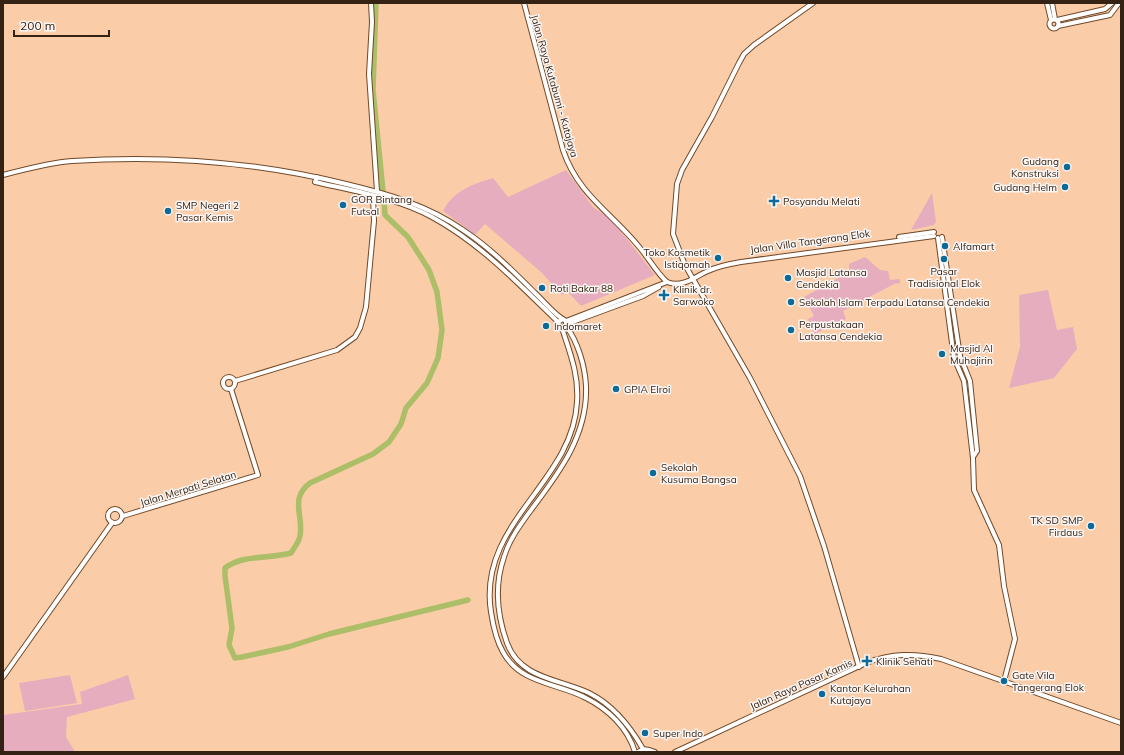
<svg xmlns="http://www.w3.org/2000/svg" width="1124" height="755" font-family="Mulish,sans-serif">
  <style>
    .green { fill: #e6adbe }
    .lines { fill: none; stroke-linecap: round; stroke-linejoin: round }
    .river { stroke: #acbe68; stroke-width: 5.5 }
    .secondary-casing { stroke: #714928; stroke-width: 6 }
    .secondary { stroke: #fff; stroke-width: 4 }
    .poi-dot { fill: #0c6a99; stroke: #fbf6f3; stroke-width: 1.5 }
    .labels { text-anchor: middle; stroke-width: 3; stroke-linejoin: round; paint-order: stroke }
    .street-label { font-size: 10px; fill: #342214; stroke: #fbf6f3 }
    .poi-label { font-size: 10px; fill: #342214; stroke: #fbf6f3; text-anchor: start }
  </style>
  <rect width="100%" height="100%" fill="#fbcca8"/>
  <g class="green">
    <path d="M566,170L593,207L612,220L655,275L581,306L567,291L562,295L541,272L485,224L475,235L443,211C453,191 473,184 493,178L508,197Z"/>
    <polygon points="932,193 936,222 934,225 911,230"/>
    <polygon points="865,257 880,270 888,271 890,280 900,279 900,283 894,284 843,311 846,319 814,334 808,319 814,316 804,297 849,272 849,264"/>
    <polygon points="1048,290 1057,330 1073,327 1077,349 1054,378 1009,388 1020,347 1019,295"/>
    <polygon points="70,675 77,703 25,711 19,683"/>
    <polygon points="128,675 135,699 67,717 66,737 75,752 3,752 3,715 82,704 80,692"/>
  </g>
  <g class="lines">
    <g class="river">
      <polyline points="376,3 373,90 383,191"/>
      <path d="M384,201L385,215L408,237L429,270L437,292L442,330L438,358L427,383L406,408L401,424L389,442L373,454L310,483C289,499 304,516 300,536C299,542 294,548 291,553C271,559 243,554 225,568V576L232,628L229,645L235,658L242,657L288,647L329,634L468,600"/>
    </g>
    <g class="secondary-casing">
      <g id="secondary">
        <polyline points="371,3 372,22 369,74 377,191"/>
        <path d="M524,3L563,150C578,195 612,213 640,248C650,260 656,272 667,282C683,288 694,277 708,271C718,266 729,264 741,262L934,236"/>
        <polyline points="813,3 754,45 744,54 739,63 712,117 682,170 677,184 673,234 685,265 750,378 800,476 824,546 859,667"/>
        <polyline points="1047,3 1051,20"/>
        <polyline points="1052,3 1055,19"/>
        <circle cx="1054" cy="24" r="4.5"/>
        <polyline points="1057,20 1105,9 1112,3"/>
        <polyline points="1058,26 1110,15 1119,3"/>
        <path d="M3,175C22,170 53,162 72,161C164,155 257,162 346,184C388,194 427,205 463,230C489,247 512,270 534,292C544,301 554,315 566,321V326L560,328L558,322L563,319"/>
        <path d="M317,177L315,182C354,191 397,198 432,217C480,243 519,284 558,322"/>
        <polyline points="899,237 934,232"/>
        <polyline points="942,237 960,356 970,381 977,451 973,457"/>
        <polyline points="938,238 954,358 964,381 973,458 974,490 999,545 1004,586 1015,639 1004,681"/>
        <polyline points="566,321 667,282"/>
        <polyline points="567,324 643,296 659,287"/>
        <path d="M566,326C578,342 585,366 586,386C588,435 559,473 531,510C520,525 509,540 504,557C494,586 497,615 507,643C520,679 560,679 589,693C613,705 630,726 643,749"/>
        <path d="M562,328C570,353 579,375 577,402C573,483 477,523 491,612C493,625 496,640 503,652C520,684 558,683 586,698C608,709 628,728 635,752"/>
        <circle cx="229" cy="383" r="6"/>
        <polyline points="235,381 337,350 355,337 360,328 366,307 374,221 373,196"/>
        <circle cx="115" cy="516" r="7"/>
        <polyline points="123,516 258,475 231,389"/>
        <polyline points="3,677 112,523"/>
        <path d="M638,752C644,748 648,749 655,752"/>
        <path d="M675,752L866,663C892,653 914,653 941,659L1121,723"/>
      </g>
    </g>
    <use href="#secondary" class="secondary"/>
  </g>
  <g class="poi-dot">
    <circle cx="1067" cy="167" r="4"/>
    <circle cx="1065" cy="187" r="4"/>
    <path d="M772 195h4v4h4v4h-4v4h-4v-4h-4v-4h4z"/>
    <circle cx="343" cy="205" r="4"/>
    <circle cx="168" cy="211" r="4"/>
    <circle cx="945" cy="246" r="4"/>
    <circle cx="718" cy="258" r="4"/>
    <circle cx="944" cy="259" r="4"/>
    <circle cx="788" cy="278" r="4"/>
    <circle cx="542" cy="288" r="4"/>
    <path d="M662 289h4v4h4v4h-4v4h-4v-4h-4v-4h4z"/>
    <circle cx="791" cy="302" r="4"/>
    <circle cx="546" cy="326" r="4"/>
    <circle cx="791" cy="330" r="4"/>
    <circle cx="942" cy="354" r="4"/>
    <circle cx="616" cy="389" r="4"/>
    <circle cx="653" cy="473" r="4"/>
    <circle cx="1091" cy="526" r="4"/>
    <path d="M865 655h4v4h4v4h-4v4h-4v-4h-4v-4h4z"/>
    <circle cx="1004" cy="681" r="4"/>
    <circle cx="822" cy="694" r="4"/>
    <circle cx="645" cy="733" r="4"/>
  </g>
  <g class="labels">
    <g class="street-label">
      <text transform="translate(555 86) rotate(74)" y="4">Jalan Raya Kutabumi - Kutajaya</text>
      <text transform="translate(810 241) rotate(-8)" y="4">Jalan Villa Tangerang Elok</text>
      <text transform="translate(188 488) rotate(-17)" y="4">Jalan Merpati Selatan</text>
      <text transform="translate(801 684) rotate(-24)" y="4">Jalan Raya Pasar Kamis</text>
    </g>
    <g class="poi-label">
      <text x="1059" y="165" text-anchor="end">Gudang<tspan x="1059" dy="12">Konstruksi</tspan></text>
      <text x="1057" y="191" text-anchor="end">Gudang Helm</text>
      <text x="351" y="203">GOR Bintang<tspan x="351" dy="12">Futsal</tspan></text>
      <text x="783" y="205">Posyandu Melati</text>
      <text x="176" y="209">SMP Negeri 2<tspan x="176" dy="12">Pasar Kemis</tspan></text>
      <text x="953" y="250">Alfamart</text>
      <text x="710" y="256" text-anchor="end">Toko Kosmetik<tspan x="710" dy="12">Istiqomah</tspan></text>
      <text x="944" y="275" text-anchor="middle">Pasar<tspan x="944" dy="12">Tradisional Elok</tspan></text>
      <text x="796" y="276">Masjid Latansa<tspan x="796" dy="12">Cendekia</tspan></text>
      <text x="550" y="292">Roti Bakar 88</text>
      <text x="673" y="293">Klinik dr.<tspan x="673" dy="12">Sarwoko</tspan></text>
      <text x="799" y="306">Sekolah Islam Terpadu Latansa Cendekia</text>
      <text x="799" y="328">Perpustakaan<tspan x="799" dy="12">Latansa Cendekia</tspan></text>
      <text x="554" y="330">Indomaret</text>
      <text x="950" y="352">Masjid Al<tspan x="950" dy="12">Muhajirin</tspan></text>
      <text x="624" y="393">GPIA Elroi</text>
      <text x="661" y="471">Sekolah<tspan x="661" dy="12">Kusuma Bangsa</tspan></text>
      <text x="1083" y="524" text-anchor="end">TK SD SMP<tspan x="1083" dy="12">Firdaus</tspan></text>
      <text x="876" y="665">Klinik Sehati</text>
      <text x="1012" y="679">Gate Vila<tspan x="1012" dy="12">Tangerang Elok</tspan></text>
      <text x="830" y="692">Kantor Kelurahan<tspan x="830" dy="12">Kutajaya</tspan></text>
      <text x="653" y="737">Super Indo</text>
    </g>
  </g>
  <rect width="1124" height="755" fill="none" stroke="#342214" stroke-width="8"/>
  <path d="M14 30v6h95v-6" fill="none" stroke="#342214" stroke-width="2"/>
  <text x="20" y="30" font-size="12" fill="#342214" stroke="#fbf6f3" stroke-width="3" paint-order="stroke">200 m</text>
</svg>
